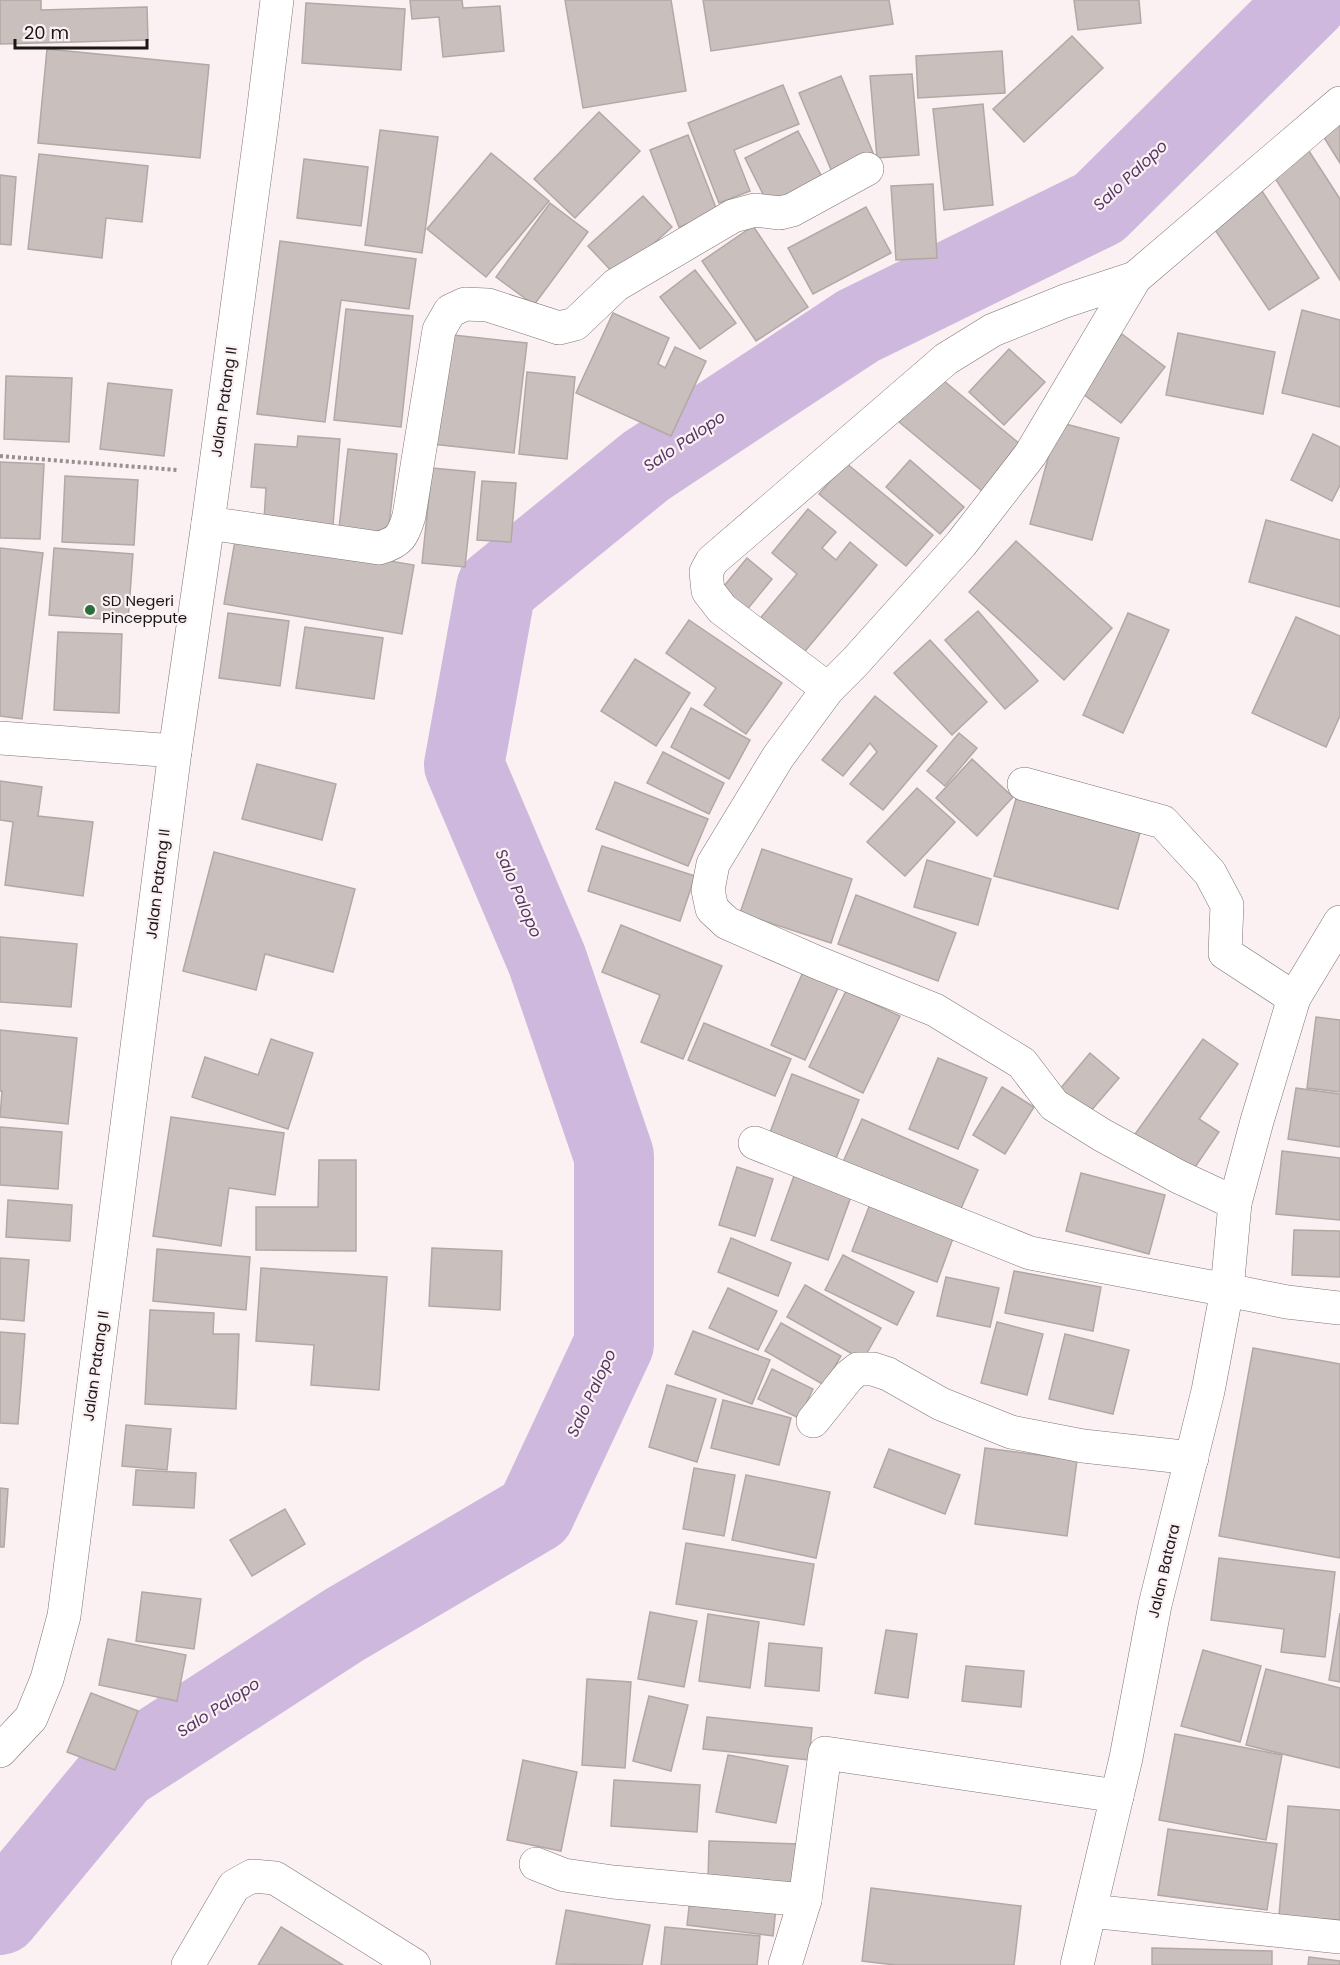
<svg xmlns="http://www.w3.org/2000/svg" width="1340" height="1965" font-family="Poppins,sans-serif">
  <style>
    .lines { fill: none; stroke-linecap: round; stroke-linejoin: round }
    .river { stroke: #cfb8de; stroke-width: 80 }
    .building { fill: #c9bfbc; stroke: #b2a8a5; stroke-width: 1.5 }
    .minor-casing { stroke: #7e7576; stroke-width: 34 }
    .path { stroke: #978f91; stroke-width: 4; stroke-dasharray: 3 3; stroke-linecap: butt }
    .minor { stroke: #fff; stroke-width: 33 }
    .poi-dot { fill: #296f3a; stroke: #fbf0f2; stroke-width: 2 }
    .labels { text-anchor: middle; stroke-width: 4.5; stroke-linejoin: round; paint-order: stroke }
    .street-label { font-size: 15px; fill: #1b1718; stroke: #fbf0f2 }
    .poi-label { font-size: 15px; fill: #1b1718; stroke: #fbf0f2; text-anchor: start }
    .water-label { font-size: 16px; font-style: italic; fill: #543666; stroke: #fbf0f2 }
  </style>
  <rect width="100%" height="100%" fill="#fbf0f2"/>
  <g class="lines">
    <polyline class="river" points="0,1915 120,1770 344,1625 535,1513 614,1344 614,1156 547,960 464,765 496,588 646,466 858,326 1099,208 1309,0"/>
  </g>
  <g class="building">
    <polygon points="0,0 41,0 41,10 147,7 148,40 0,44"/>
    <polygon points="410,0 462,0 463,8 500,6 504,51 443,57 439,17 412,19"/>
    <polygon points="565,0 671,0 686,91 583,108"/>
    <polygon points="703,0 889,0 893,24 711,51"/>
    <polygon points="1074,0 1139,0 1141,23 1078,30"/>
    <polygon points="306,3 405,9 401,70 302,63"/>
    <polygon points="1072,36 1103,68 1024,142 993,109"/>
    <polygon points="47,49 209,65 200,158 38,143"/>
    <polygon points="1002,51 1005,93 918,98 916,56"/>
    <polygon points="912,74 919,155 877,158 870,76"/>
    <polygon points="841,76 874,155 832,172 799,93"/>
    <polygon points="783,85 799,124 734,150 750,191 719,203 688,123"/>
    <polygon points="983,104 993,205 944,210 933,109"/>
    <polygon points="599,112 640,151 575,218 534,179"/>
    <polygon points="1340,114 1340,163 1318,128"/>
    <polygon points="380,130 438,137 422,253 365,245"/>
    <polygon points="798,131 823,179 769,206 745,158"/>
    <polygon points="688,135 718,213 679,227 650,150"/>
    <polygon points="1307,148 1340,199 1340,280 1271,172"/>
    <polygon points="491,153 549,201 486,277 427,229"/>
    <polygon points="39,154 148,166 142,222 106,218 102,258 28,249"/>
    <polygon points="304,159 368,167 361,226 297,218"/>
    <polygon points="0,175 16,177 11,245 0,244"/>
    <polygon points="933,184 937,258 896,260 891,186"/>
    <polygon points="1260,188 1319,278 1269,310 1209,221"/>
    <polygon points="643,196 672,227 617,277 588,246"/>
    <polygon points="550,203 588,232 534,305 496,277"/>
    <polygon points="866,207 891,253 813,294 788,248"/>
    <polygon points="753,226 808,307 756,341 702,261"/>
    <polygon points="280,241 416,259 409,309 341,300 325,422 257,414"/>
    <polygon points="695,270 736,323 700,349 660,297"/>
    <polygon points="346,309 413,316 401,427 334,420"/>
    <polygon points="1302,310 1340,320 1340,407 1282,393"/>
    <polygon points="613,313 669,338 658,364 665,368 675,347 706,361 671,436 576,393"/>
    <polygon points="1178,333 1275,352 1263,414 1166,395"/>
    <polygon points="444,334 527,343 514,453 432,444"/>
    <polygon points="1122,334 1165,367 1121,423 1078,390"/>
    <polygon points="1009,349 1045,382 1004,425 969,392"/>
    <polygon points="527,372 575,377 567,459 519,454"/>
    <polygon points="6,376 72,378 69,442 4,439"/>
    <polygon points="938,376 1026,449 988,496 899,422"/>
    <polygon points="108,383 172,390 164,456 100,449"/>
    <polygon points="1058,422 1119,438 1092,540 1030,524"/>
    <polygon points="1313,434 1340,447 1340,485 1332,501 1291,480"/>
    <polygon points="298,436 340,439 333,525 264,520 266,488 251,487 255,444 297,447"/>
    <polygon points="348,449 397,454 388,534 339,528"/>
    <polygon points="910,460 964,507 940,534 886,487"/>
    <polygon points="0,462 44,464 40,539 0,538"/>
    <polygon points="846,463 933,535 906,566 819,494"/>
    <polygon points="432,468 475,472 465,567 422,563"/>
    <polygon points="65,476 138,480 134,545 62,542"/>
    <polygon points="482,481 516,483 511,542 477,540"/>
    <polygon points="808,509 836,532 822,548 836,560 850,542 877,565 801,656 758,621 797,574 772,553"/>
    <polygon points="1266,520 1340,540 1340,607 1249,582"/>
    <polygon points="236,535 414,565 402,634 224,604"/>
    <polygon points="1016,541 1112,628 1064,680 969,592"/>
    <polygon points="0,548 43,553 22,719 0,716"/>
    <polygon points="54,548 133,554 128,621 49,615"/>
    <polygon points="747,558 772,579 746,611 720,591"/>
    <polygon points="978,611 1038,681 1005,709 945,640"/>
    <polygon points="228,613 289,621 280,686 219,678"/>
    <polygon points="1128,613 1169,630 1123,733 1083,715"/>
    <polygon points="1296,617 1340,636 1340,716 1326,747 1252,713"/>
    <polygon points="689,620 782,683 746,734 704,705 716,688 666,653"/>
    <polygon points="305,627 383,638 374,699 296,688"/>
    <polygon points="58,632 122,634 119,713 54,710"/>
    <polygon points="930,640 987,702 952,735 894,673"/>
    <polygon points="635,659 690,693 656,746 601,711"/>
    <polygon points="875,696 937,746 883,810 850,784 877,752 870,743 843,776 822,760"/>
    <polygon points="691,708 750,740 729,779 671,747"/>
    <polygon points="959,733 977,748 945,786 927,771"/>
    <polygon points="663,752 724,783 709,814 647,783"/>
    <polygon points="972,759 1013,797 977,836 936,798"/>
    <polygon points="257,764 336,784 322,840 242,819"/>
    <polygon points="0,781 42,787 38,816 93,822 83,896 5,885 13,822 0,820"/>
    <polygon points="615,782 708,819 688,866 596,829"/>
    <polygon points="917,788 955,822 905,876 867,842"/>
    <polygon points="1016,799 1140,833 1118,909 994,876"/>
    <polygon points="602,846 695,876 680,921 588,891"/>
    <polygon points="762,849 852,879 831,943 740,913"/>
    <polygon points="214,852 355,889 333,972 265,954 256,990 183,971"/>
    <polygon points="927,860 991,879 978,925 914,907"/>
    <polygon points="856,895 956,933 938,981 838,944"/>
    <polygon points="621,925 722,966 683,1059 641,1042 660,995 602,972"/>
    <polygon points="0,937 77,944 71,1007 0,1002"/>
    <polygon points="803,972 838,988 805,1060 771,1045"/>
    <polygon points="846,991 900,1016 863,1093 809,1067"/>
    <polygon points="1316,1017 1340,1020 1340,1092 1307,1088"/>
    <polygon points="704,1023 791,1059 775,1096 688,1060"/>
    <polygon points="0,1030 77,1038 68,1124 0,1117 2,1091 0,1091"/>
    <polygon points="271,1039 313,1053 288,1129 192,1097 205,1057 258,1075"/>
    <polygon points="1203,1039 1238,1064 1199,1119 1219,1132 1189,1176 1133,1137"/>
    <polygon points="1090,1053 1119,1078 1084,1119 1055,1095"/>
    <polygon points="938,1058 987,1078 958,1149 909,1129"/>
    <polygon points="792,1074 859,1100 835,1161 769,1135"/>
    <polygon points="1002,1087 1034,1107 1005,1154 973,1135"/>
    <polygon points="1296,1088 1340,1094 1340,1147 1288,1139"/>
    <polygon points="171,1117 284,1133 275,1195 229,1188 221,1246 153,1236"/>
    <polygon points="862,1119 978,1170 959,1213 843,1162"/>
    <polygon points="0,1127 62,1132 58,1189 0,1185"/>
    <polygon points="1282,1151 1340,1158 1340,1220 1276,1214"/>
    <polygon points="319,1160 356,1160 356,1251 256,1250 256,1207 318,1207"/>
    <polygon points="737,1167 773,1179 755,1236 719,1225"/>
    <polygon points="795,1173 852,1194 828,1260 771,1240"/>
    <polygon points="1081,1173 1165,1195 1149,1254 1066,1231"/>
    <polygon points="872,1199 956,1230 937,1282 852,1251"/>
    <polygon points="8,1200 72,1205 70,1241 6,1237"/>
    <polygon points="1294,1230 1340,1231 1340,1277 1292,1275"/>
    <polygon points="731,1238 791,1263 778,1296 718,1272"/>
    <polygon points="432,1248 502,1251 500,1310 429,1306"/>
    <polygon points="157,1249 250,1257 246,1310 153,1301"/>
    <polygon points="843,1255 914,1292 897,1325 825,1290"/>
    <polygon points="0,1258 29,1260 24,1321 0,1319"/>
    <polygon points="261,1268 387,1277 379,1390 311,1385 314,1345 256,1341"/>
    <polygon points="1014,1271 1101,1287 1093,1331 1005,1313"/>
    <polygon points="946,1277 999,1288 990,1327 937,1316"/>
    <polygon points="805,1285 881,1328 863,1360 787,1317"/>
    <polygon points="728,1288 777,1311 758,1350 709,1328"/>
    <polygon points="150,1310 214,1313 213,1334 239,1334 236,1409 145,1404"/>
    <polygon points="997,1322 1043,1334 1027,1395 981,1383"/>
    <polygon points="781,1323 841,1356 824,1385 765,1351"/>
    <polygon points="693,1331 770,1360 752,1404 675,1374"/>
    <polygon points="0,1332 25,1334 18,1424 0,1423"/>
    <polygon points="1065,1334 1129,1350 1113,1414 1049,1399"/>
    <polygon points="1253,1348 1340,1364 1340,1558 1219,1536"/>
    <polygon points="772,1369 813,1389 799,1418 758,1399"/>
    <polygon points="667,1385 716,1399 697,1462 649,1447"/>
    <polygon points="723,1400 791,1418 779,1465 711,1448"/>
    <polygon points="126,1425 171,1429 167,1470 122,1466"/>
    <polygon points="985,1448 1077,1460 1067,1536 975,1524"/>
    <polygon points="889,1449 960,1475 945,1514 874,1487"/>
    <polygon points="694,1468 735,1475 724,1536 683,1529"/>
    <polygon points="136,1470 196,1473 194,1508 133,1505"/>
    <polygon points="746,1475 830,1492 816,1558 732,1540"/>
    <polygon points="0,1488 8,1489 4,1547 0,1547"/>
    <polygon points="285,1509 305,1544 252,1576 230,1540"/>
    <polygon points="686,1543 814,1564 804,1625 676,1604"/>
    <polygon points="1219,1558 1335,1572 1325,1657 1281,1652 1284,1629 1211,1620"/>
    <polygon points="142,1592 201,1599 194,1649 136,1641"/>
    <polygon points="650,1612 697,1621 684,1687 638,1679"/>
    <polygon points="1340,1613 1340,1682 1329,1680"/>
    <polygon points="708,1614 759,1622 750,1688 699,1681"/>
    <polygon points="886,1630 917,1634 908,1698 875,1693"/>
    <polygon points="108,1639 186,1655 177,1701 99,1685"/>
    <polygon points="769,1643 822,1648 819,1691 765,1686"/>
    <polygon points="1203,1650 1261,1666 1240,1742 1181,1726"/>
    <polygon points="966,1666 1024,1671 1021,1707 962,1701"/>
    <polygon points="1266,1669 1340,1688 1340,1768 1246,1745"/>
    <polygon points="587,1679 631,1682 625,1768 582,1765"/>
    <polygon points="91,1693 138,1711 115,1770 67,1752"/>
    <polygon points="649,1696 688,1705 671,1771 633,1761"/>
    <polygon points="707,1717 812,1728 809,1760 703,1749"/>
    <polygon points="1175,1734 1282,1755 1266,1840 1159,1820"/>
    <polygon points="728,1755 788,1766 776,1823 716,1812"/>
    <polygon points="523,1760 577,1772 561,1851 507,1840"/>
    <polygon points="614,1780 700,1785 697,1832 611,1826"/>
    <polygon points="1288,1806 1340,1810 1340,1920 1279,1916"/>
    <polygon points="1168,1829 1277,1844 1267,1910 1158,1895"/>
    <polygon points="709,1841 798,1844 797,1883 708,1880"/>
    <polygon points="871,1888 1021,1906 1014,1965 895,1965 862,1961"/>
    <polygon points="690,1898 776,1908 773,1936 687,1925"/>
    <polygon points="566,1910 650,1925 642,1965 556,1964"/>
    <polygon points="281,1927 343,1965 258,1965"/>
    <polygon points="665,1927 760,1936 757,1965 661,1965"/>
    <polygon points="1152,1948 1272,1951 1272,1965 1152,1965"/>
    <polygon points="1309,1957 1340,1961 1340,1965 1308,1965"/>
  </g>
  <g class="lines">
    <g class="minor-casing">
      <g id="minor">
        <path d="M208,523L379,548C400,542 403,536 409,516L439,330L450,311L465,304L488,305L559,328L575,324L616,285L733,216L755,210L780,213L792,210L867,169"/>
        <polyline points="828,689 722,609 708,591 706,572 712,561 946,359 993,330 1065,301 1135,278"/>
        <polyline points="0,738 175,751"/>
        <polyline points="1024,784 1163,822 1210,873 1227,905 1225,953 1294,998"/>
        <polyline points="755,1143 1030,1253 1227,1290 1235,1203 1257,1121 1294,998 1340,922"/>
        <polyline points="1235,1203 1179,1177 1102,1135 1054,1105 1022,1063 935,1010 816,962 727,923 712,909 708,890 713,864 778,757 828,689 855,662 961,544 1030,455 1135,278 1340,103"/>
        <polyline points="813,1421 849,1376 858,1369 873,1369 888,1374 941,1404 1011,1432 1083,1446 1192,1458"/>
        <polyline points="0,1751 31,1718 47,1679 64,1616 175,751 208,523 262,122 277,0"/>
        <polyline points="536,1864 564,1875 613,1882 805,1900 785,1965"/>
        <polyline points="805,1900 825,1753 1117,1796"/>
        <polyline points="1090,1911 1340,1937"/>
        <polyline points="188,1965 234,1886 252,1876 275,1878 414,1965"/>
        <polyline points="1077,1965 1126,1758 1155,1605 1208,1391 1227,1290 1287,1302 1340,1308"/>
      </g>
    </g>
    <polyline class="path" points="0,456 177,470"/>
    <use href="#minor" class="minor"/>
  </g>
  <circle class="poi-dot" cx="90" cy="610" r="6"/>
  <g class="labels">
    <g class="street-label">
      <text transform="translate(224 402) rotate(-82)" y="5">Jalan Patang II</text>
      <text transform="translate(158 884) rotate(-83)" y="5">Jalan Patang II</text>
      <text transform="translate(96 1366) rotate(-82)" y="5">Jalan Patang II</text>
      <text transform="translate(1164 1571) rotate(-77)" y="5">Jalan Batara</text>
    </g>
    <g class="poi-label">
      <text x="102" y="606">SD Negeri<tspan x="102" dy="17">Pinceppute</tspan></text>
    </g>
    <g class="water-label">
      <text transform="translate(1130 175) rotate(-43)" y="6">Salo Palopo</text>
      <text transform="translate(684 441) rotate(-34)" y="6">Salo Palopo</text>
      <text transform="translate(519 893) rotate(67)" y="6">Salo Palopo</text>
      <text transform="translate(591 1393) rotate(-65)" y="6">Salo Palopo</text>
      <text transform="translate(218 1707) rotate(-33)" y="6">Salo Palopo</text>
    </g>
  </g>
  <path d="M15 39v9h132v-9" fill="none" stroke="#1b1718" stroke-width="3"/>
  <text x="24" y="39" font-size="18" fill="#1b1718" stroke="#fbf0f2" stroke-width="4.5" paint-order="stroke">20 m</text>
</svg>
